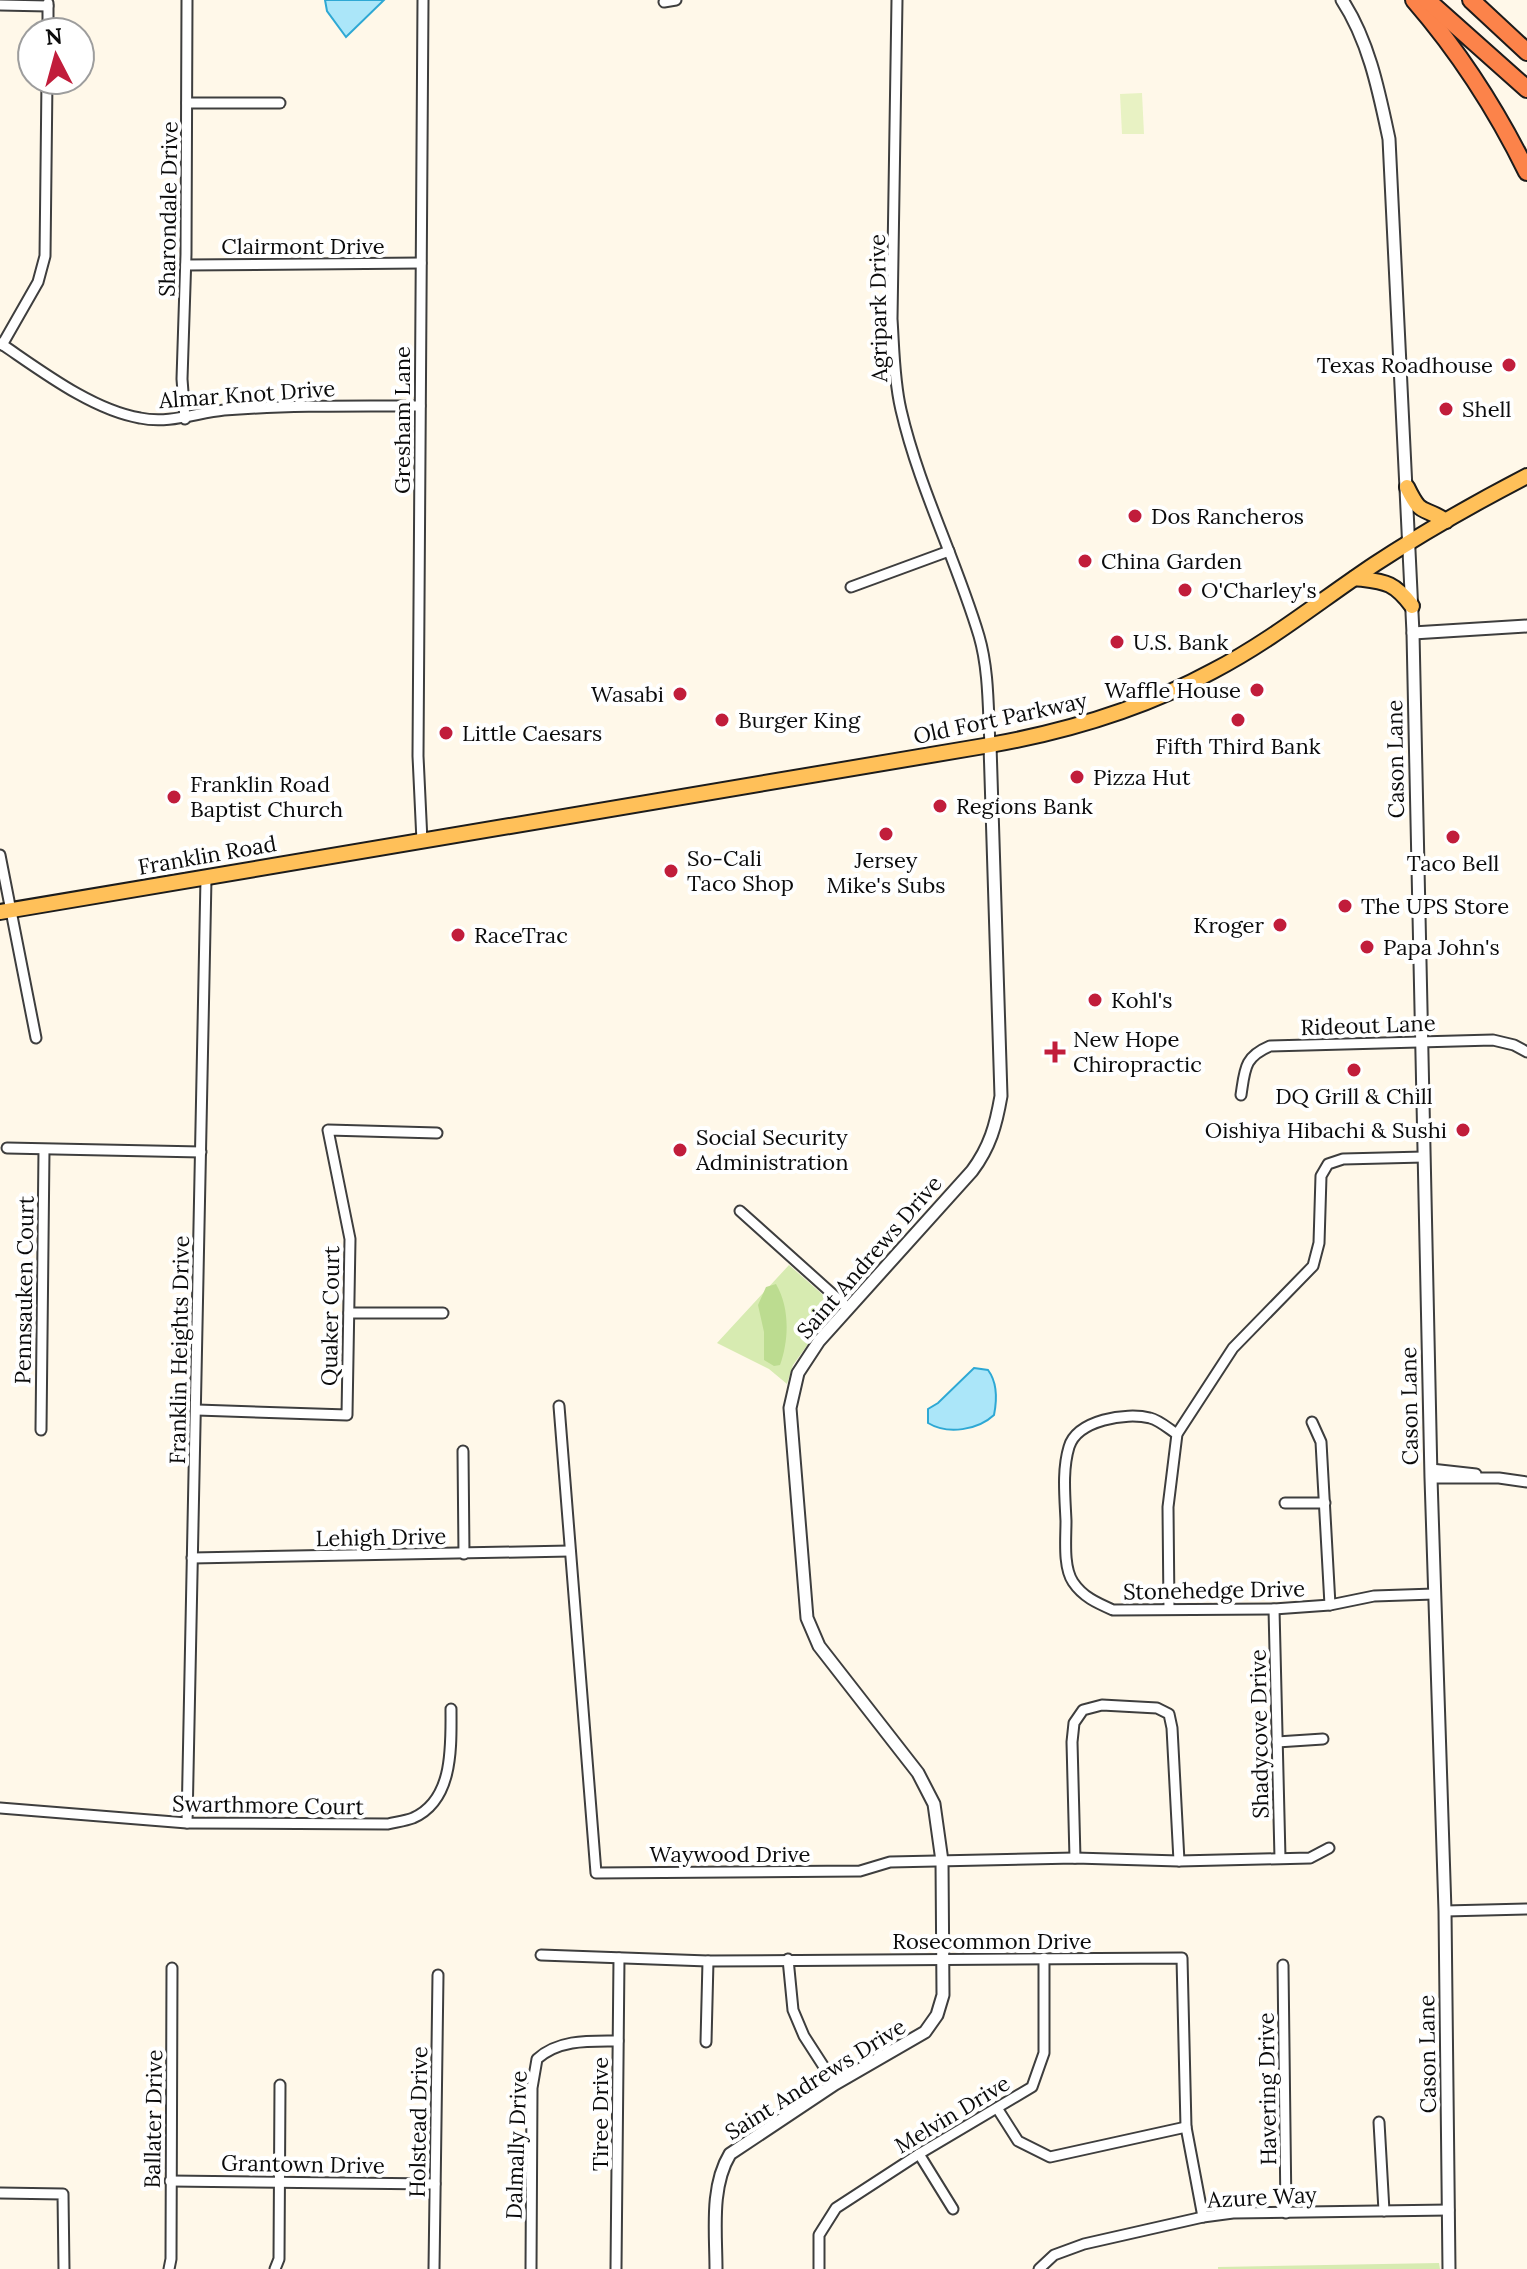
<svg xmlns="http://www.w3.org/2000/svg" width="1527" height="2269" font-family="Lora,serif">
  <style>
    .green { fill: #d7ebb1 }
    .forest { fill: #bcdc90 }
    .pitch { fill: #e8f2c3 }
    .water { fill: #abe6f9; stroke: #2ea8d4; stroke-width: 2 }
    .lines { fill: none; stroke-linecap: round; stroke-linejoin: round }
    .minor-casing { stroke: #3e3e3e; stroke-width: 13 }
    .tertiary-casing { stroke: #3e3e3e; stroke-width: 15 }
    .primary-casing { stroke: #1c1c1c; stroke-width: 18 }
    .motorway-casing { stroke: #1c1c1c; stroke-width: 20 }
    .minor { stroke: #fff; stroke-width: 9 }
    .tertiary { stroke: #fff; stroke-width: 11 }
    .primary { stroke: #ffc059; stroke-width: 14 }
    .motorway { stroke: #fc834a; stroke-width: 16 }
    .poi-dot { fill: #c11d3b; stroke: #fff; stroke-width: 3 }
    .labels { text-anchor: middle; stroke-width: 8; stroke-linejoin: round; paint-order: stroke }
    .street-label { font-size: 22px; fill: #0b0b0b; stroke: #fff }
    .poi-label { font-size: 22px; fill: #0b0b0b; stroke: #fff; text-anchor: start }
  </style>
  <rect width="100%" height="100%" fill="#fff8e9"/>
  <g class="green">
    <polygon points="789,1265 831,1302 834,1308 793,1365 787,1384 769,1369 717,1343"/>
    <polygon points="1439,2263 1440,2269 1218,2269 1218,2267"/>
  </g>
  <path class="forest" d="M776,1284C790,1308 789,1340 780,1365L774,1366L764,1360V1332L758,1305L766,1287Z"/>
  <polygon class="pitch" points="1142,93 1144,134 1122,134 1120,94"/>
  <g class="water">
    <polygon points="325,0 384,0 346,37 327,11"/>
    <path d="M974,1368L988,1370C997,1382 997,1400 994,1415C978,1430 948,1435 928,1423V1409L938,1403Z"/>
  </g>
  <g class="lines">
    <g class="minor-casing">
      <g id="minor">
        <path d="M897,0L892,319C894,349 894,380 901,410C919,488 956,559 979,636C989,670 988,709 990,745"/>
        <polyline points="664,2 676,0"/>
        <polyline points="0,5 48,6"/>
        <polyline points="48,32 48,3"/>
        <polyline points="187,103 280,103"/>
        <polyline points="186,265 421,263"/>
        <path d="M0,343C40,370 92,410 140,418C169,424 196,413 224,410C290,405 355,406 420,406"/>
        <polyline points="2,345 38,282 45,256 47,80"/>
        <polyline points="185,419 182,379 186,254 187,0"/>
        <polyline points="851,587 949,551"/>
        <polyline points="422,841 418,756 423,0"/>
        <polyline points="0,855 36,1038"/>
        <path d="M1241,1095C1245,1069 1244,1057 1270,1046L1493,1040L1514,1045L1527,1052"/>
        <polyline points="7,1148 201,1152"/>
        <polyline points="740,1211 847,1307"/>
        <polyline points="349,1313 443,1313"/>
        <polyline points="559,1406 596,1873 860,1871 890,1862 1075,1858 1179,1861 1310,1858 1329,1848"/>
        <polyline points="197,1410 347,1415 350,1239 328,1130 437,1133"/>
        <polyline points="1312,1422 1321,1442 1330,1605"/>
        <polyline points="41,1430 44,1150"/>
        <path d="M1177,1434C1169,1429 1159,1420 1150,1418C1126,1412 1077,1420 1069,1447C1062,1470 1065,1497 1066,1521C1066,1539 1063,1567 1073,1582C1083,1597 1097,1603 1113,1610L1274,1609L1330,1605L1374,1596L1434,1594"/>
        <polyline points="463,1451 464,1554"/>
        <polyline points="1431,1469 1476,1474"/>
        <polyline points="1431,1478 1499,1478 1527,1482"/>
        <polyline points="1285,1503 1325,1503"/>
        <polyline points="192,1558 570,1551"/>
        <polyline points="1169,1609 1168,1507 1177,1434 1233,1348 1313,1266 1319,1243 1321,1176 1328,1164 1343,1159 1424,1157"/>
        <polyline points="1274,1609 1280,1858"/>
        <polyline points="1277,1742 1323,1739"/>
        <path d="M0,1808L187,1823L388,1824C396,1822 405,1821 413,1818C454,1800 451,1746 451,1709"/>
        <polyline points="187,1823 206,878"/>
        <polyline points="1075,1858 1072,1742 1074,1723 1083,1710 1102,1705 1157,1708 1169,1714 1172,1728 1179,1861"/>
        <polyline points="1445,1911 1527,1909"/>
        <polyline points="541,1955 708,1961 1182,1958 1186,2127 1203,2217"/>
        <polyline points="788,1959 793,2010 804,2036 835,2084"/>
        <polyline points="1283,1965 1286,2213"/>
        <polyline points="706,2042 708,1961"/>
        <polyline points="997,2108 1018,2141 1050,2157 1186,2127"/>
        <polyline points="1379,2122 1384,2211"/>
        <polyline points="919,2154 953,2209"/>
        <polyline points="170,2181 435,2184"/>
        <polyline points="0,2193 63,2194 64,2269"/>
        <polyline points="169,2269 171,2259 172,1968"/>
        <polyline points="275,2269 279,2259 280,2085"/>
        <polyline points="434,2269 438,1975"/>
        <path d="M531,2269L532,2088L537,2059C559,2039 590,2041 618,2041"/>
        <polyline points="616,2269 619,1958"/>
        <polyline points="819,2269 819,2235 836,2208 919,2154 1032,2087 1044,2053 1044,1958"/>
        <polyline points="1039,2269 1054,2255 1084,2244 1203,2217 1233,2213 1449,2210"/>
      </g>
    </g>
    <g class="tertiary-casing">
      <g id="tertiary">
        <path d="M1342,0C1369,41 1379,92 1389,139L1413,633L1431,1478L1445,1911L1449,2269"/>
        <polyline points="1413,633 1527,626"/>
        <path d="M716,2269C716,2232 710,2187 730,2154L835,2084L925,2032L937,2015L943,1995L942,1861L934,1804L918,1773L819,1646L807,1618L790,1408L798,1373L819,1341L972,1171C990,1147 996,1125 1001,1096L990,745"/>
      </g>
    </g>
    <g class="primary-casing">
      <g id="primary">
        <path d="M1407,487C1422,518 1422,505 1446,521"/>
        <path d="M1355,578C1385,582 1393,581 1412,606"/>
        <path d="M0,912L990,745C1069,731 1143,709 1213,671C1271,641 1321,600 1375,564C1424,532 1475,503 1527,476"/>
      </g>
    </g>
    <g class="motorway-casing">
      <g id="motorway">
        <path d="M1414,0C1460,53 1496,109 1527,172"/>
        <polyline points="1427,0 1527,89"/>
        <polyline points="1471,0 1527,52"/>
      </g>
    </g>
    <use href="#minor" class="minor"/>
    <use href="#tertiary" class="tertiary"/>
    <use href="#primary" class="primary"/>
    <use href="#motorway" class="motorway"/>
  </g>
  <g class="poi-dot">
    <circle cx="1509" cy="365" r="8"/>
    <circle cx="1446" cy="409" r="8"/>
    <circle cx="1135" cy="516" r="8"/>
    <circle cx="1085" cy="561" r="8"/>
    <circle cx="1185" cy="590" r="8"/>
    <circle cx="1117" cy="642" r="8"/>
    <circle cx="1257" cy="690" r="8"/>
    <circle cx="680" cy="694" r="8"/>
    <circle cx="722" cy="720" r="8"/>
    <circle cx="1238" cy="720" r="8"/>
    <circle cx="446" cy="733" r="8"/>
    <circle cx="1077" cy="777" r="8"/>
    <circle cx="174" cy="797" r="8"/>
    <circle cx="940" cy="806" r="8"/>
    <circle cx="886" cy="834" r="8"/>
    <circle cx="1453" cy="837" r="8"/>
    <circle cx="671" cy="871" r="8"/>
    <circle cx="1345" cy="906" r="8"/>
    <circle cx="1280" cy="925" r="8"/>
    <circle cx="458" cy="935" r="8"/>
    <circle cx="1367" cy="947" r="8"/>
    <circle cx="1095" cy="1000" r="8"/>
    <path d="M1051 1040h8v8h8v8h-8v8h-8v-8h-8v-8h8z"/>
    <circle cx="1354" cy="1070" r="8"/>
    <circle cx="1463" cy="1130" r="8"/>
    <circle cx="680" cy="1150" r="8"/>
  </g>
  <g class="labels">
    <g class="street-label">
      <text transform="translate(168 209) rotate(-89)" y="8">Sharondale Drive</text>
      <text x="303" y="254">Clairmont Drive</text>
      <text transform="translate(878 308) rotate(-91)" y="8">Agripark Drive</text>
      <text transform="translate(247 394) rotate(-4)" y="8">Almar Knot Drive</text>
      <text transform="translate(402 420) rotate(-90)" y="8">Gresham Lane</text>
      <text transform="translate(1000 718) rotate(-12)" y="8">Old Fort Parkway</text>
      <text transform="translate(1395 759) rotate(-91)" y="8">Cason Lane</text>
      <text transform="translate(207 855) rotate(-10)" y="8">Franklin Road</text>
      <text transform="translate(1368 1025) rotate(-2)" y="8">Rideout Lane</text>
      <text transform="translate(869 1257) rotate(-49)" y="8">Saint Andrews Drive</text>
      <text transform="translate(24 1290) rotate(-89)" y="8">Pennsauken Court</text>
      <text transform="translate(330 1316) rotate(-89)" y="8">Quaker Court</text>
      <text transform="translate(179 1350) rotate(-89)" y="8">Franklin Heights Drive</text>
      <text transform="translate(1409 1406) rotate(-91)" y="8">Cason Lane</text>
      <text transform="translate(381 1537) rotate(-1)" y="8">Lehigh Drive</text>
      <text transform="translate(1214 1590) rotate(-1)" y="8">Stonehedge Drive</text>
      <text transform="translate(1259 1734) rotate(-91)" y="8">Shadycove Drive</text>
      <text transform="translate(268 1805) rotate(1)" y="8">Swarthmore Court</text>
      <text x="730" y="1862">Waywood Drive</text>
      <text x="992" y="1949">Rosecommon Drive</text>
      <text transform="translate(1427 2054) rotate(-91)" y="8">Cason Lane</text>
      <text transform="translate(815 2079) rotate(-32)" y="8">Saint Andrews Drive</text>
      <text transform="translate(1267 2089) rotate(-91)" y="8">Havering Drive</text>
      <text transform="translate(600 2114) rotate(-90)" y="8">Tiree Drive</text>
      <text transform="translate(952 2114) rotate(-31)" y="8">Melvin Drive</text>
      <text transform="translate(153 2119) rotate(-89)" y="8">Ballater Drive</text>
      <text transform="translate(418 2122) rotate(-89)" y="8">Holstead Drive</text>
      <text transform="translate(516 2145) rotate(-88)" y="8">Dalmally Drive</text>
      <text transform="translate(303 2164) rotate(1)" y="8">Grantown Drive</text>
      <text transform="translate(1262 2197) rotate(-3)" y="8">Azure Way</text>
    </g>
    <g class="poi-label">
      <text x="1493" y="373" text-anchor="end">Texas Roadhouse</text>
      <text x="1462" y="417">Shell</text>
      <text x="1151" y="524">Dos Rancheros</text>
      <text x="1101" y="569">China Garden</text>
      <text x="1201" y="598">O'Charley's</text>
      <text x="1133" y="650">U.S. Bank</text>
      <text x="1241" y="698" text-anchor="end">Waffle House</text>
      <text x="664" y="702" text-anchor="end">Wasabi</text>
      <text x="738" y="728">Burger King</text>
      <text x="462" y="741">Little Caesars</text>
      <text x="1238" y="754" text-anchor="middle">Fifth Third Bank</text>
      <text x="1093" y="785">Pizza Hut</text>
      <text x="190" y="792">Franklin Road<tspan x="190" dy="25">Baptist Church</tspan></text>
      <text x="956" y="814">Regions Bank</text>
      <text x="687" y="866">So-Cali<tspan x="687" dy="25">Taco Shop</tspan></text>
      <text x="886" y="868" text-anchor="middle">Jersey<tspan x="886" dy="25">Mike's Subs</tspan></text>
      <text x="1453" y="871" text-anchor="middle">Taco Bell</text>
      <text x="1361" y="914">The UPS Store</text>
      <text x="1264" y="933" text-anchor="end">Kroger</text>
      <text x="474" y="943">RaceTrac</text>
      <text x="1383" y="955">Papa John's</text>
      <text x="1111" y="1008">Kohl's</text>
      <text x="1073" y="1047">New Hope<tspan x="1073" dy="25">Chiropractic</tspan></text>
      <text x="1354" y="1104" text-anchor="middle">DQ Grill &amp; Chill</text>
      <text x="1447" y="1138" text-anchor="end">Oishiya Hibachi &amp; Sushi</text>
      <text x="696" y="1145">Social Security<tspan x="696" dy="25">Administration</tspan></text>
    </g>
  </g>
  <g transform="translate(56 56) rotate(354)"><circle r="38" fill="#ffffff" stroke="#9d9d9d" stroke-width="2"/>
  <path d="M0-6L14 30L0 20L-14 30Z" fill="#c11d3b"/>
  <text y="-12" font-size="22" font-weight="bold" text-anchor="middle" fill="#0b0b0b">N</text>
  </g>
</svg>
